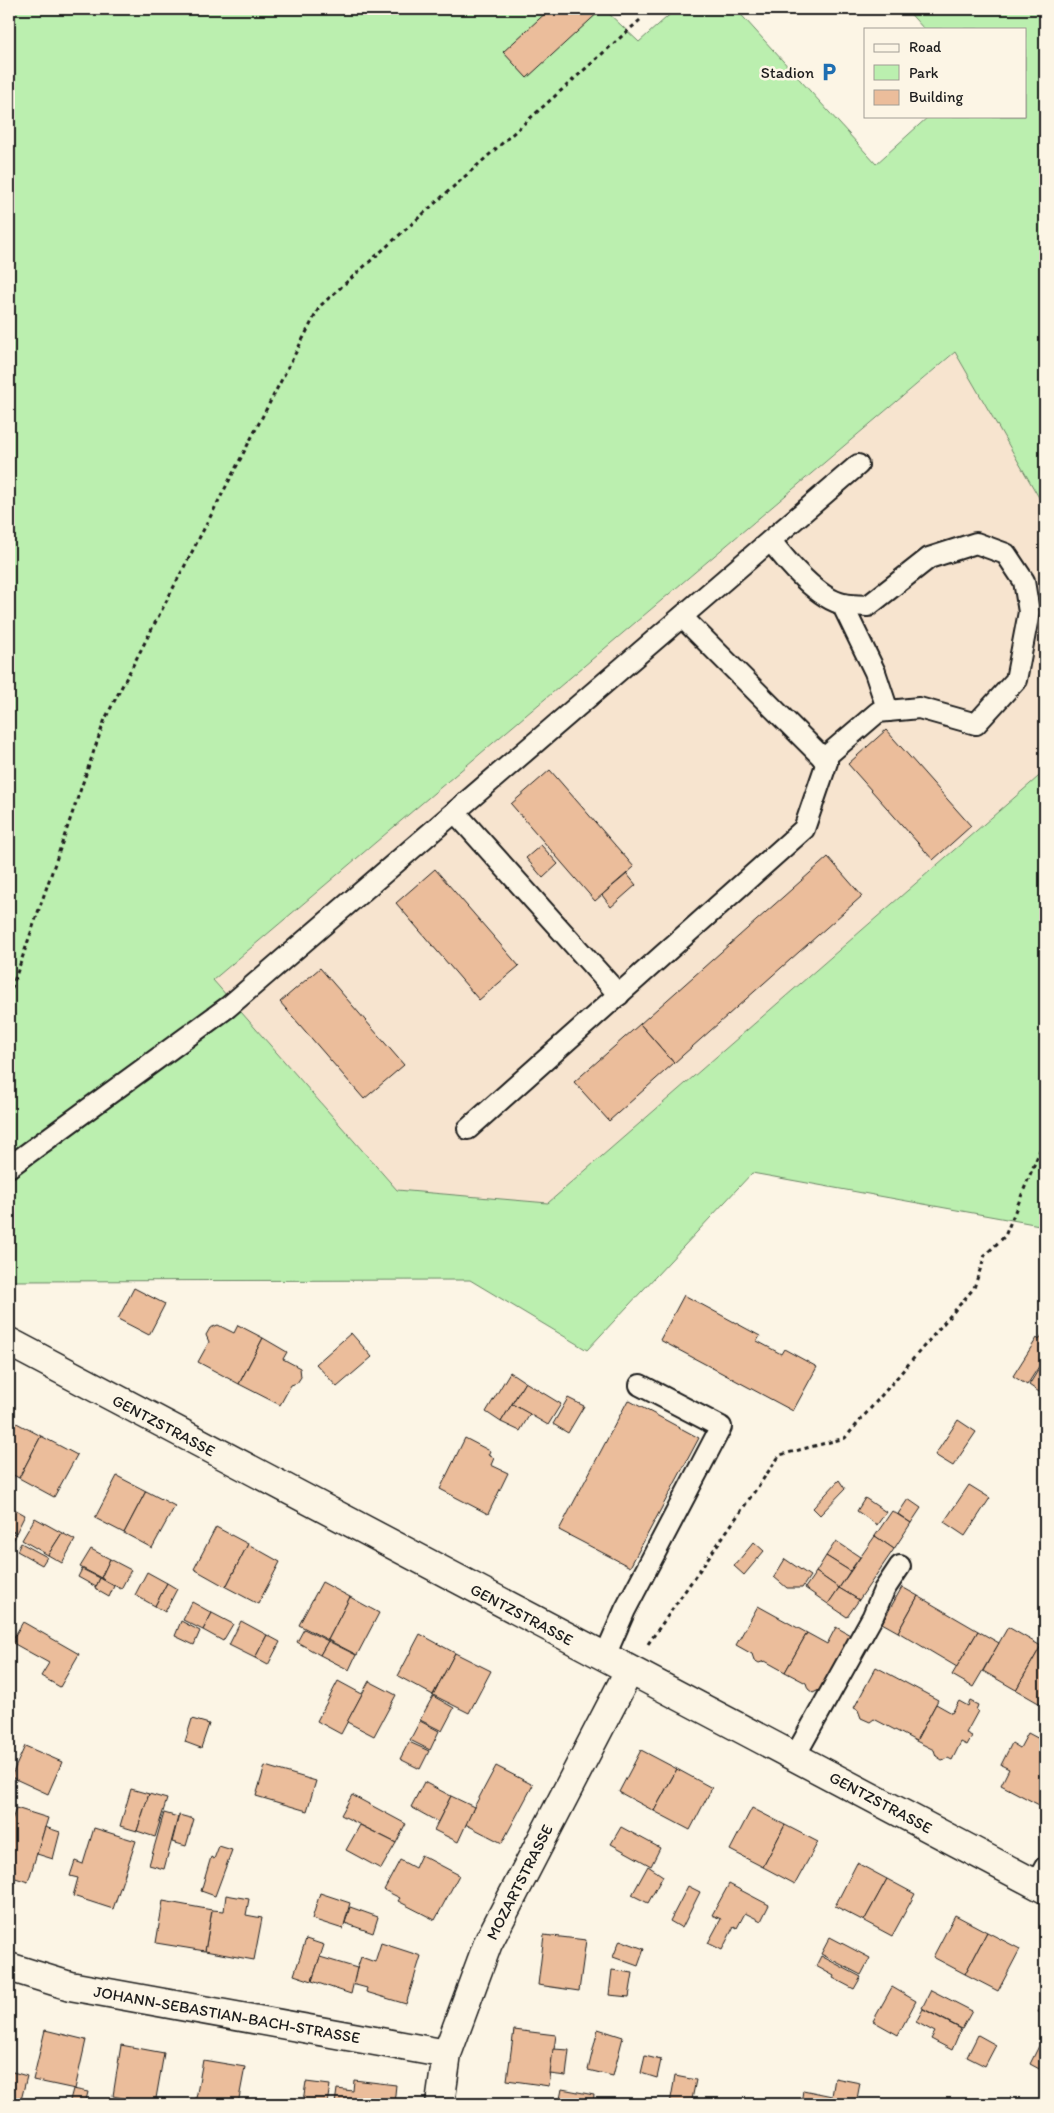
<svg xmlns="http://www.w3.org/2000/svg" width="1054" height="2113" font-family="Itim,sans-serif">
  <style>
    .built { fill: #f7e4cf }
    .green { fill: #bbefaf; stroke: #6c8666 }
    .building { fill: #ebbd9b; stroke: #1c1c1c }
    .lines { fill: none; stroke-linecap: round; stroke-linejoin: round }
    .lane-casing { stroke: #1c1c1c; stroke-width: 24 }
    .street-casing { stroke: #1c1c1c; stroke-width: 31 }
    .path { stroke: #1c1c1c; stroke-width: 3; stroke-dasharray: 4 4; stroke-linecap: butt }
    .lane { stroke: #fcf5e5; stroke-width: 20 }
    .street { stroke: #fcf5e5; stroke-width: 28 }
    .labels { text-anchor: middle; stroke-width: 5; stroke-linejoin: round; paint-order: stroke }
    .poi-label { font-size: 16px; fill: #1c1c1c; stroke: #fcf5e5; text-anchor: end }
    .street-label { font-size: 16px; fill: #1c1c1c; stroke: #fcf5e5 }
  </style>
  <rect width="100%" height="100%" fill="#fcf5e5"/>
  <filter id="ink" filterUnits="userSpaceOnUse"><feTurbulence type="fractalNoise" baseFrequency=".02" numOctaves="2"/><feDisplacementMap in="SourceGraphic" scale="10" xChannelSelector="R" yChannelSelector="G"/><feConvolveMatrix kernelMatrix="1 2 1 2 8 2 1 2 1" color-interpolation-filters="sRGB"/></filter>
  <g filter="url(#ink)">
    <polygon class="built" points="956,352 1045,508 1045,771 549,1203 397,1190 213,980"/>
    <polygon class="green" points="9,9 608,9 606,11 639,42 676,9 736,9 876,164 929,116 1025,116 1025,29 924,29 906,9 1045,9 1045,508 955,352 213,980 397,1190 548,1203 1045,771 1045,1226 752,1173 587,1350 470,1280 9,1281"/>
    <g class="building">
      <polygon points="550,9 602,9 527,78 503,52"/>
      <polygon points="886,730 971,826 933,860 848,764"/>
      <polygon points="550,770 634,867 595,901 511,804"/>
      <polygon points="541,845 558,864 543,878 526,858"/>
      <polygon points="828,857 862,896 674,1063 640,1024"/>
      <polygon points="435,869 519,966 479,1000 396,903"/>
      <polygon points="627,874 636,885 611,907 602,895"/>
      <polygon points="320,968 404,1065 364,1099 280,1002"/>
      <polygon points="640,1024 674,1063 609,1121 574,1082"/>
      <polygon points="134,1288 165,1304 149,1335 118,1319"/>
      <polygon points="684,1295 760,1336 757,1341 781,1354 784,1349 817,1367 793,1411 660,1340"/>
      <polygon points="218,1325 234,1333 238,1325 263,1338 239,1384 198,1362 209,1342 206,1335 210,1328"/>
      <polygon points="351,1333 372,1357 337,1387 316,1364"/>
      <polygon points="1043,1334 1045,1336 1045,1357 1027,1385 1013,1376 1037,1338 1039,1340"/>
      <polygon points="263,1338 287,1352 283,1359 300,1368 301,1377 297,1383 291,1385 280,1405 239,1384"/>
      <polygon points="1045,1359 1045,1396 1029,1385"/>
      <polygon points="510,1372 525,1382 501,1422 486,1412"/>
      <polygon points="525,1382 561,1404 548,1425 512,1404"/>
      <polygon points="568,1398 584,1406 568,1433 553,1424"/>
      <polygon points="628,1400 699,1438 630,1567 559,1530"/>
      <polygon points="512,1404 530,1414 520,1431 501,1422"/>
      <polygon points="9,1419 41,1436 19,1478 9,1473"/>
      <polygon points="958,1420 976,1432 953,1466 935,1455"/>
      <polygon points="41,1436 77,1455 54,1497 19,1478"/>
      <polygon points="465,1438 490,1451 488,1455 494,1458 491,1465 508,1473 488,1514 440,1489"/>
      <polygon points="117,1476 146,1491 124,1533 95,1518"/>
      <polygon points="839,1480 845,1489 820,1515 813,1508"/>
      <polygon points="969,1485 990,1498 965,1536 944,1522"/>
      <polygon points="146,1491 175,1506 152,1548 124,1533"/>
      <polygon points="865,1498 886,1512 877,1525 857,1511"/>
      <polygon points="908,1499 921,1508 911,1523 898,1514"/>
      <polygon points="9,1506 25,1515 16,1533 9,1529"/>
      <polygon points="892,1511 911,1523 894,1549 875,1536"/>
      <polygon points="35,1518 62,1533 48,1555 22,1540"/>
      <polygon points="216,1527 248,1544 226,1587 194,1569"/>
      <polygon points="9,1531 16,1535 9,1549"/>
      <polygon points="62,1533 75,1540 62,1563 48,1555"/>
      <polygon points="875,1536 894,1549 859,1600 839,1588"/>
      <polygon points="836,1541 860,1557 850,1571 826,1556"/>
      <polygon points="754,1542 764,1551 744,1575 734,1566"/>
      <polygon points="21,1543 47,1557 42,1565 17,1551"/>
      <polygon points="248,1544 280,1562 258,1604 226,1587"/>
      <polygon points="91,1549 110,1559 101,1578 80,1567"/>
      <polygon points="826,1556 850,1571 839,1588 816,1572"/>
      <polygon points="110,1559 131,1570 121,1589 101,1578"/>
      <polygon points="785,1559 810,1576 802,1588 787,1588 774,1577"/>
      <polygon points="82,1569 100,1578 96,1587 78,1577"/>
      <polygon points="147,1572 167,1583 155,1606 135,1595"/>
      <polygon points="816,1572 839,1588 828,1604 805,1588"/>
      <polygon points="100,1578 114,1586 109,1597 95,1589"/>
      <polygon points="322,1582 350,1597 328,1640 299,1625"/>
      <polygon points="167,1583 177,1589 165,1612 155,1606"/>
      <polygon points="902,1587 918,1596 898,1632 882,1623"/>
      <polygon points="839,1588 859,1600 847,1617 828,1604"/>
      <polygon points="918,1596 978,1631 957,1667 898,1632"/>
      <polygon points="350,1597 379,1613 357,1655 328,1640"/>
      <polygon points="192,1602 212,1613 203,1630 183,1620"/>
      <polygon points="758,1606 807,1633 785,1672 765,1661 759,1663 754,1660 752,1654 736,1645"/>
      <polygon points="212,1613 233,1624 223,1641 203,1630"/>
      <polygon points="181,1621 200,1631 194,1645 175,1636"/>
      <polygon points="241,1621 267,1635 255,1658 229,1645"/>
      <polygon points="23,1622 79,1654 60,1687 41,1676 49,1663 11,1642"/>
      <polygon points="836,1627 852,1636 822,1692 819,1690 813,1693 808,1689 806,1683 785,1672 807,1633 827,1644"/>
      <polygon points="1008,1627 1041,1646 1016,1690 983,1671"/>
      <polygon points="304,1629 328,1641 320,1655 297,1642"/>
      <polygon points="978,1631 999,1643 973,1687 952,1675"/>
      <polygon points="420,1634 455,1653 433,1695 398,1676"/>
      <polygon points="267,1635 280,1642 268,1665 255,1658"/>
      <polygon points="328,1641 356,1655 349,1670 320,1655"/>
      <polygon points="1041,1646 1045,1649 1045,1699 1042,1705 1016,1690"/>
      <polygon points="455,1653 491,1671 469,1713 433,1695"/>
      <polygon points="876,1667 938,1700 916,1741 874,1719 870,1722 861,1718 858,1710 854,1708"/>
      <polygon points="338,1681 362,1694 341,1734 317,1721"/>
      <polygon points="369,1681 396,1695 374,1736 347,1722"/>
      <polygon points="433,1696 454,1708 442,1731 420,1720"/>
      <polygon points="959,1701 968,1706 970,1701 978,1705 976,1710 978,1711 966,1733 972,1736 967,1745 961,1742 952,1760 948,1758 942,1760 936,1756 934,1750 916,1741 936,1704 952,1713"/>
      <polygon points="192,1719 209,1724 201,1748 185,1742"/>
      <polygon points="420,1721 439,1731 430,1750 410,1740"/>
      <polygon points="1028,1733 1045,1742 1045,1799 1041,1806 1001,1785 1009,1769 1001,1765 1012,1743 1020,1748"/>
      <polygon points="409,1742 429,1751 420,1769 400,1759"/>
      <polygon points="25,1746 62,1762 48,1794 11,1777"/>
      <polygon points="641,1750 677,1769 654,1811 619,1792"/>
      <polygon points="265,1766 316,1781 307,1811 256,1796"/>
      <polygon points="496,1766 533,1785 502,1843 465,1824"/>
      <polygon points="677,1769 712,1788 690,1830 654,1811"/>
      <polygon points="424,1782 451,1796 438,1822 411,1807"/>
      <polygon points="131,1789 149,1794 137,1831 120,1826"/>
      <polygon points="149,1794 167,1799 155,1837 137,1831"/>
      <polygon points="352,1795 406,1824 396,1843 341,1815"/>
      <polygon points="451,1796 474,1807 458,1842 434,1830"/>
      <polygon points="16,1808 48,1818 28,1882 9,1876 9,1823 11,1823"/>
      <polygon points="752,1808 785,1825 763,1867 730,1850"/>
      <polygon points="164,1813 178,1817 164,1869 149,1865"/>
      <polygon points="179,1815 194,1819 186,1846 172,1842"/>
      <polygon points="360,1825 396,1843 381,1869 346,1850"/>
      <polygon points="785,1825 818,1842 795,1884 763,1867"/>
      <polygon points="45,1827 60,1832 53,1859 37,1854"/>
      <polygon points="621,1827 660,1848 651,1866 611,1844"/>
      <polygon points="94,1828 136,1841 113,1909 73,1896 78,1878 70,1876 75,1861 83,1864"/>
      <polygon points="219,1846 232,1850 215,1896 201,1891 211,1857 214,1859"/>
      <polygon points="421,1855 459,1875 435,1920 398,1901 400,1898 384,1890 400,1860 415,1868"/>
      <polygon points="857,1863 887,1879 864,1921 835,1906"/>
      <polygon points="648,1866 663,1876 648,1903 632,1895"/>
      <polygon points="887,1879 915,1894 892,1936 864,1921"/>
      <polygon points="729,1884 769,1905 761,1921 745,1913 737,1928 734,1926 722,1950 708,1943 721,1919 712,1915"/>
      <polygon points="688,1886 700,1892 682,1928 670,1921"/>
      <polygon points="320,1893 350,1903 343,1929 312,1919"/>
      <polygon points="226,1895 249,1899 246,1915 262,1918 254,1960 205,1951 212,1910 224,1911"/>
      <polygon points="163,1901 212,1910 205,1951 156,1943"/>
      <polygon points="350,1907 378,1917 373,1933 345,1923"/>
      <polygon points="955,1915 987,1932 965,1974 933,1957"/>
      <polygon points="987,1932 1020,1949 998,1991 965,1974"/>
      <polygon points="544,1935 586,1940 579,1991 538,1985"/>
      <polygon points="830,1937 870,1958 861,1975 821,1954"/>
      <polygon points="306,1939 324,1945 312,1981 294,1975"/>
      <polygon points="620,1940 644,1949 638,1966 613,1957"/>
      <polygon points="381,1943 421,1956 406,2004 366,1992 367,1988 352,1984 361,1957 375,1962"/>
      <polygon points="821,1956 861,1977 854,1989 833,1978 834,1976 816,1966"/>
      <polygon points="320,1957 357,1968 351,1994 312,1981"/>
      <polygon points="612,1970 633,1973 629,1997 609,1995"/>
      <polygon points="892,1987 916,2001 898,2035 873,2021"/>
      <polygon points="931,1990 972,2011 962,2029 922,2008"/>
      <polygon points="1045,1998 1045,2016 1038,2012"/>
      <polygon points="923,2009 961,2029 952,2050 931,2039 935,2032 916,2022"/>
      <polygon points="598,2029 623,2037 613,2076 588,2070"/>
      <polygon points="45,2030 86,2040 75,2089 33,2080"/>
      <polygon points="514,2030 556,2035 549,2086 507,2080"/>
      <polygon points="978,2035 996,2045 985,2066 967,2057"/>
      <polygon points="121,2045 164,2053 155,2104 113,2096"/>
      <polygon points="1039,2046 1045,2049 1045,2072 1030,2064"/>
      <polygon points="553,2049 569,2050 566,2076 550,2074"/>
      <polygon points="645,2056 661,2060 657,2078 641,2073"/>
      <polygon points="203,2060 245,2067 238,2104 195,2104"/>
      <polygon points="9,2071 27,2076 20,2104 9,2104"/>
      <polygon points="675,2076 696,2080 691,2104 670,2104"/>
      <polygon points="835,2078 860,2083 856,2104 801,2104 803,2090 832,2096"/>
      <polygon points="354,2080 396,2085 394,2104 335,2104 337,2089 353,2091"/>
      <polygon points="306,2082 330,2085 327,2104 303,2101"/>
      <polygon points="73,2089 88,2092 85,2104 69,2104"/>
      <polygon points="562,2089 594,2095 593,2104 559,2104"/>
    </g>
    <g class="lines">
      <g class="lane-casing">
        <g id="lane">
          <path d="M771,541C786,561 819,600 844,604C852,606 860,605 868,606L929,558L976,543L1006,554L1024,581L1029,612L1016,680L976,724L919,708L878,712L823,759"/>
          <polyline points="842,604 875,672 888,711"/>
          <polyline points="455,812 619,995"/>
          <polyline points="468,1129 804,829 827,762 682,617"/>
          <polyline points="9,1167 228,1007 858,465"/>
          <polyline points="604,1658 625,1610 721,1427 640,1385"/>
          <polyline points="795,1756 873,1616 884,1590 900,1566"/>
          <polyline points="1036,1884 1045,1867"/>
        </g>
      </g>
      <g class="street-casing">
        <g id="street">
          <polyline points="9,1342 1045,1889"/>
          <polyline points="9,1967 70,1986 447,2054"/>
          <polyline points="440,2104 447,2054 488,1943 629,1671"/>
        </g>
      </g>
      <g class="path">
        <polyline points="9,996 105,719 320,306 640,20"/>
        <polyline points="648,1644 780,1455 845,1438 974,1288 985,1255 1005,1236 1045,1138"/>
      </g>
      <use href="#lane" class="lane"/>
      <use href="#street" class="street"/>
    </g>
  </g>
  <defs>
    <g id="parking-bare" transform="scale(1.5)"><path d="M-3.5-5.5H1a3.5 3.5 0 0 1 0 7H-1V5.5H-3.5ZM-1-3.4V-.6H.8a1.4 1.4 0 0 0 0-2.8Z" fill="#1f6fb2" stroke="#fcf5e5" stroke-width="2.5" paint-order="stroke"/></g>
  </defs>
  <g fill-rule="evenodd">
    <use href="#parking-bare" x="829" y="72"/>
  </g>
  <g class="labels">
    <g class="poi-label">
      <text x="814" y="78">Stadion</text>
    </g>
    <g class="street-label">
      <text transform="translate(164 1425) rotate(28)" y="6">GENTZSTRASSE</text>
      <text transform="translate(522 1614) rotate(28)" y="6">GENTZSTRASSE</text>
      <text transform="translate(881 1802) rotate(28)" y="6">GENTZSTRASSE</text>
      <text transform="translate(519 1882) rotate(-63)" y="6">MOZARTSTRASSE</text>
      <text transform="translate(227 2014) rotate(10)" y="6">JOHANN-SEBASTIAN-BACH-STRASSE</text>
    </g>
  </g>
  <rect width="1054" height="2113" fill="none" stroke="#fcf5e5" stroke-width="30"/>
  <rect x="15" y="15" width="1024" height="2083" fill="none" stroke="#1c1c1c" stroke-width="2" filter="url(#ink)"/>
  <rect x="864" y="28" width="162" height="90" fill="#fcf5e5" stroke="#a29e95"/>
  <rect x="874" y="44" width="25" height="8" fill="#fcf5e5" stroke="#a29e95"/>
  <text x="909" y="52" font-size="15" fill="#1c1c1c">Road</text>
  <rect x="874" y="65" width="25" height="15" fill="#bbefaf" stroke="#a29e95"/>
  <text x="909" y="78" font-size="15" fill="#1c1c1c">Park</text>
  <rect x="874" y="90" width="25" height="15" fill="#ebbd9b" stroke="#a29e95"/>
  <text x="909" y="102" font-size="15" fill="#1c1c1c">Building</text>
</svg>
